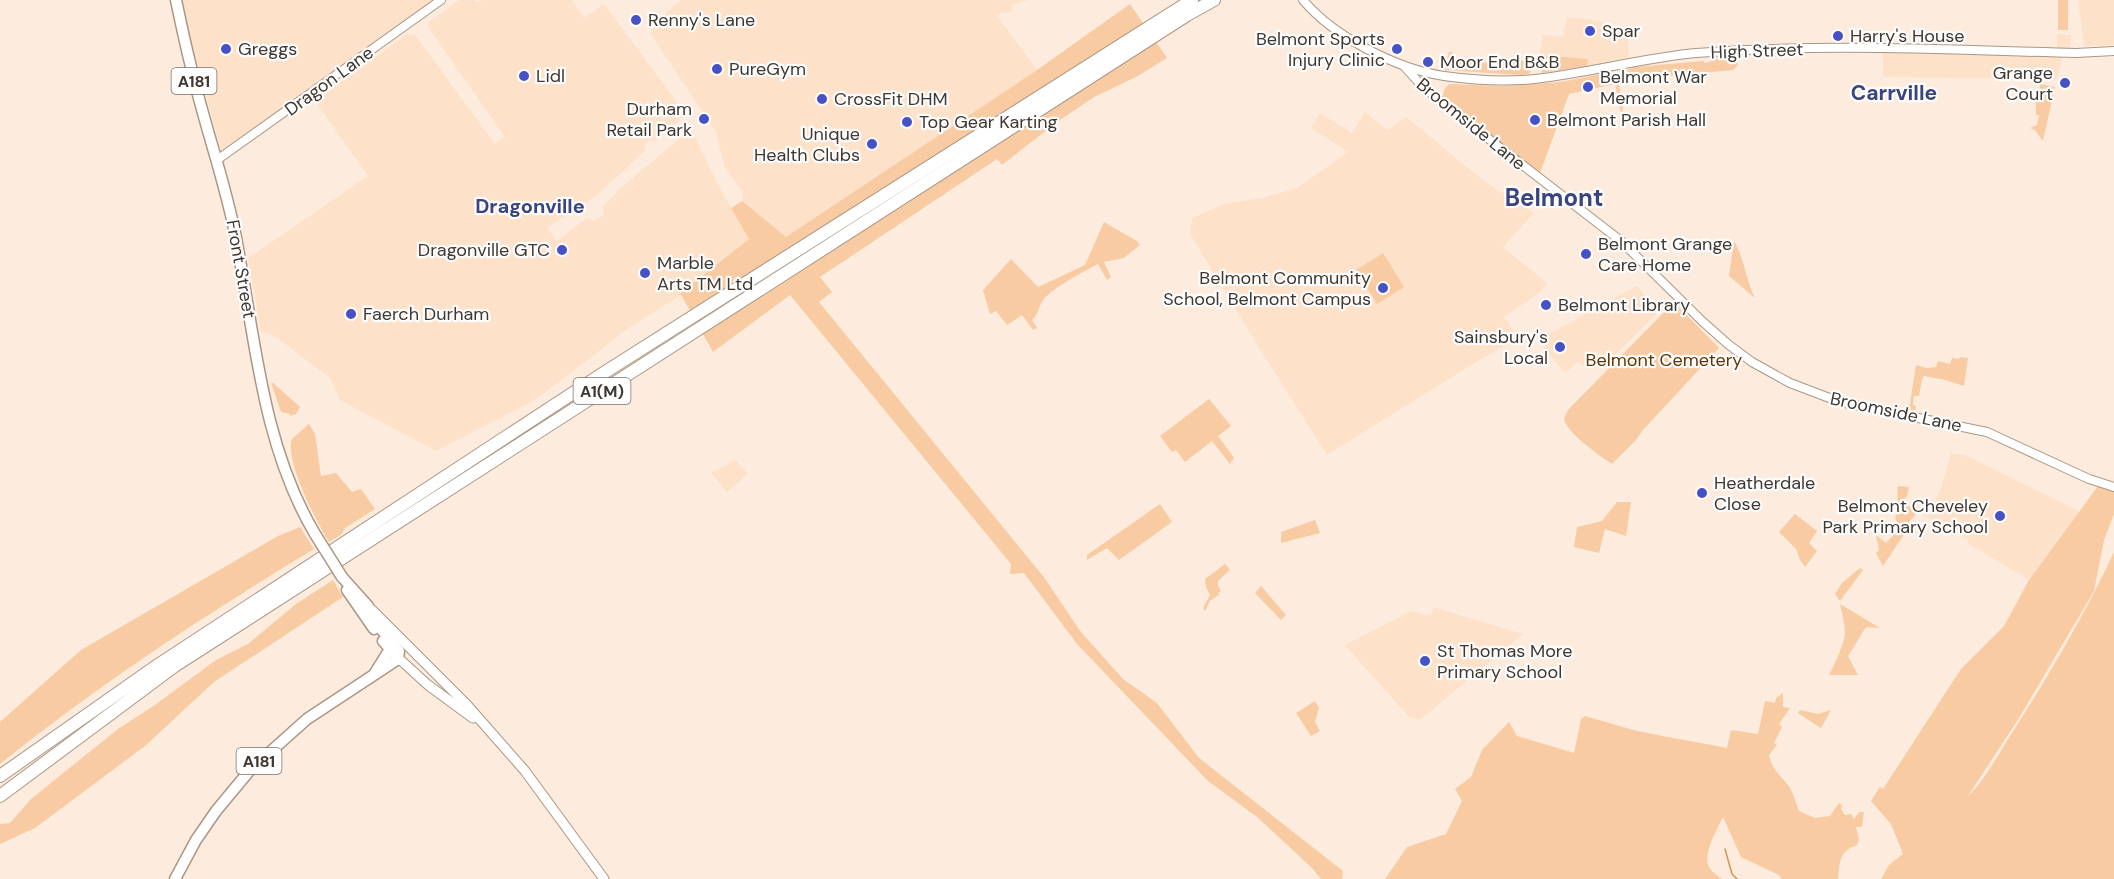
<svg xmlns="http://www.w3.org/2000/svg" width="2114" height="879" font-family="'DM Sans',sans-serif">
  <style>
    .built { fill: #fde1c9 }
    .green { fill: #f8cba2 }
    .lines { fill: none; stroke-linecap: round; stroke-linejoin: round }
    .stream { stroke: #d49355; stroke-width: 1.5 }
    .tertiary-casing { stroke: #aa9684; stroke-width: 10 }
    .secondary-casing { stroke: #aa9684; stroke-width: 11 }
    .primary-casing { stroke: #aa9684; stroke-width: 13 }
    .motorway-casing { stroke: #aa9684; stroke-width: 14 }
    .tertiary { stroke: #fff; stroke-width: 8 }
    .secondary { stroke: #fff; stroke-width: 9 }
    .primary { stroke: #fff; stroke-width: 10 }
    .motorway { stroke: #fff; stroke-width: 12 }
    .primary-bridge-casing { stroke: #aa9684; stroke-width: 13; stroke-linecap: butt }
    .primary-bridge { stroke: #fff; stroke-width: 10 }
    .poi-dot { fill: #4551c5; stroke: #fdfdfd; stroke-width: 2 }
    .labels { text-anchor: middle; stroke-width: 4.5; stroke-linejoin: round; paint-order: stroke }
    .shield { fill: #fdfdfd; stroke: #78726e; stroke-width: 1.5 }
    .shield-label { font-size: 16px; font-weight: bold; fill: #3f3730 }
    .poi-label { font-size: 18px; fill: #3f3730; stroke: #fdfdfd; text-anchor: start }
    .street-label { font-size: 18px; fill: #3f3730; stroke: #fdfdfd }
    .park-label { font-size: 18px; fill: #5f3500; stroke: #fdfdfd }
    .neighbourhood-label { font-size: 20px; font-weight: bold; fill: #3a4480; stroke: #fdfdfd }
    .quarter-label { font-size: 21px; font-weight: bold; fill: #3a4480; stroke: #fdfdfd }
    .district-label { font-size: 24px; font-weight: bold; fill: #3a4480; stroke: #fdfdfd }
  </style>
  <rect width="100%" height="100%" fill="#fdecdd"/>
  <g class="built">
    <polygon points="181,0 441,0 223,156 187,29"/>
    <polygon points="459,0 474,0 476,3 481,0 572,0 584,18 604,4 681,108 684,116 654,142 649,140 644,146 646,150 597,195 547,228 557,241 587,218 594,221 604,214 603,206 617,193 617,191 691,129 718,185 749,239 680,292 681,295 629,328 535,400 436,451 340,400 330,378 276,337 261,331 248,258 368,176 315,101 407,34 415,35 495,144 505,137 428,27 428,23"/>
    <polygon points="680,0 1029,0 1011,5 1012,12 996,14 1037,70 786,238 742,201 743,193 724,165 716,132 650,33 659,20"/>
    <polygon points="2078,0 2114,0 2114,45 2084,46"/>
    <polygon points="1567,17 1601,21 1616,29 1628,39 1629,57 1587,66 1588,59 1540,55 1542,34 1563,37"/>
    <polygon points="2057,34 2071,35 2070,50 2064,52 2057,79 1883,77 1883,50 2057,52"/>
    <polygon points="1365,112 1387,130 1406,117 1484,181 1534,213 1503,247 1547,283 1539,293 1504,317 1519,337 1473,364 1327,455 1258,346 1190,234 1192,218 1224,204 1262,198 1297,188 1348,152 1311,128 1320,113 1352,133"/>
    <polygon points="1637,286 1653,304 1656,314 1606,364 1600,358 1588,369 1578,362 1565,373 1538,340"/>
    <polygon points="1951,453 1967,456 2079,511 2029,580 1967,543 1969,540 1916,511 1918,506 1930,512 1941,488"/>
    <polygon points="736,460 748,474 727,492 711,473"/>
    <polygon points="1433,607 1523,634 1420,720 1408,716 1345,645 1411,611 1431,616"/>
  </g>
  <g class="green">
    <rect x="2058" y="0" width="10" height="30"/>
    <polygon points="1130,4 1167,58 1136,77 1094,97 1057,122 1002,165 997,159 820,277 832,292 819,302 1043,576 1081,632 1123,679 1157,703 1199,758 1343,871 1342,879 1321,879 1312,868 1257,817 1208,781 1077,644 1024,573 1010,574 1011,564 790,295 713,352 680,293 749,239 731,208 742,201 786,237 1037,70"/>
    <path d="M1449,52H1452L1459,61C1482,66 1505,59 1529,61L1532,69L1529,74L1521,75L1444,70Z"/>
    <polygon points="1540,55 1588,59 1587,66 1542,73"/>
    <polygon points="1736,58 1738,65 1733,70 1639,79 1631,80 1626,77 1627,70 1634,67 1704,61 1704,63 1710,62 1710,59"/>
    <polygon points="1610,72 1618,78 1623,111 1621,113 1615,84 1569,94 1540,173 1443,96 1444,90 1449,84 1503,86 1561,82"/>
    <polygon points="2040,84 2055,87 2043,141 2035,130 2030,128 2037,125 2039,115 2036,115 2036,99 2038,99"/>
    <path d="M1104,222L1137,241L1140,245L1124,258L1104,262L1111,277L1107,280L1098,264C1084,271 1053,288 1044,299C1038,306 1039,314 1032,320L1037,328L1033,330L1022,315L1007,325L996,311L990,314L983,290L1011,259L1038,287L1085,265Z"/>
    <path d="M1734,241C1745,260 1745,278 1755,298L1729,276Z"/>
    <polygon points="1383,253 1404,287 1377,304 1356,270"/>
    <path d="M1674,302L1719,348L1643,430L1636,440L1612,464C1600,456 1565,432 1564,418L1568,410Z"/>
    <polygon points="1960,357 1968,358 1964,386 1945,380 1924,376 1922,379 1919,396 1914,396 1913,405 1916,406 1915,412 1909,410 1916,365 1927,368 1936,367 1938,361 1950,364 1952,358 1959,359"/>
    <polygon points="271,383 273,383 300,407 296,414 290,416 290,414 281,412"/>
    <polygon points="1209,399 1231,426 1218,436 1234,458 1230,464 1212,441 1185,462 1176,450 1172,452 1160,436"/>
    <path d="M309,424L315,434L321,476L336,473L352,492L361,489L375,509L345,528L342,534L329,542C317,523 284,459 292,439Z"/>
    <path d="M1898,486L1909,487L1907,496L1902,502L1918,512L1909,522L1911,524L1883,566L1876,553L1879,550L1876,535L1886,543L1900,528L1895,518C1900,509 1896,498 1898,486Z"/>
    <path d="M2098,486L2114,491V514L2104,540L2094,591L2019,718L1968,796C1983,783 1998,755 2010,736C2048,677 2084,616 2114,552V879H1881L1889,865L1903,854L1891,824L1871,801L1880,787L1883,789L1961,669L2004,626L2029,580Z"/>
    <polygon points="1617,502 1631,502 1626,536 1605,529 1599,553 1574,547 1577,527 1602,521"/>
    <polygon points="1160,504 1172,522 1119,560 1107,548 1087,560 1087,555"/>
    <polygon points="1795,514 1817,531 1809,543 1817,551 1805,567 1800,560 1796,549 1779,532"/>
    <polygon points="1315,520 1320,533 1281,543 1281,532"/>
    <path d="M300,527L314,549C205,615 99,684 0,764V722L81,650L278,536Z"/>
    <polygon points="1225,564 1230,570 1218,581 1218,586 1221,591 1218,593 1220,594 1210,601 1205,611 1203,608 1210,595 1206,587 1205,579"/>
    <polygon points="1860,568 1863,570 1840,601 1835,594 1842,583"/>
    <polygon points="333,580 343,597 214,682 145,746 35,828 0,844 0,824 10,823 31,799 118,729 155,705 216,660 248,644 296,604"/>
    <polygon points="1261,586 1286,615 1281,620 1255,593"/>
    <path d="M1840,604L1880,628L1866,627L1848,656L1858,675H1829C1834,666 1844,644 1845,634C1845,624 1842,614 1840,604Z"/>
    <path d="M1783,693V707L1790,708L1779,724L1782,727L1774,743L1777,745L1769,755C1772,771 1782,776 1790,788C1794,795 1796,803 1799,811L1815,818L1830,816L1839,803L1842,805L1841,809L1845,815L1851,814L1854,819L1859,812H1864L1862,827H1856L1859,839L1857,845C1839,851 1840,862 1838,879H1781L1779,875L1741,857L1723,817C1717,830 1701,856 1710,869C1713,873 1718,876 1722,879H1385L1407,847L1446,834L1462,801L1455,789L1471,777L1482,750L1509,722L1517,736L1574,753L1581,719L1585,716L1637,731L1727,748L1731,730L1758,734L1765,701L1775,703L1776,698Z"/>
    <polygon points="1315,701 1319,708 1315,722 1320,731 1311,736 1296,713"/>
    <polygon points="1800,710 1818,714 1831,710 1821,728 1798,713"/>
  </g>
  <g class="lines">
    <polyline class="stream" points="1725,849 1732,874 1737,879"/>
    <g class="tertiary-casing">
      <g id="tertiary">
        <path d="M1303,0C1334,37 1397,69 1444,76C1473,80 1506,82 1535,79C1589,73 1642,58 1696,53C1822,43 1950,50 2076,53L2114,51"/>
        <polyline points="1404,66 1422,86 1472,126 1621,241 1702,321 1729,345 1752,362 1790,383 1840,402 1987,432 2089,479 2114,487"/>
        <polyline points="217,160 441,0"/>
      </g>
    </g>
    <g class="secondary-casing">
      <g id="secondary">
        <polyline points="372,610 467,705 525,771 604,879"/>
        <polyline points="395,655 428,685 473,718"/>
      </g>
    </g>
    <g class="primary-casing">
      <g id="primary">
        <path d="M176,0C181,24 186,47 192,71C205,127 225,181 236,238C255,337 262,445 315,534"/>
        <polyline points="347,590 374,629"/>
        <polyline points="375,673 390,649 383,641"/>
        <polyline points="175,879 196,840 216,811 250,770 307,719 398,659 399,651 376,623 368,606 342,577"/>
      </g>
    </g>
    <g class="motorway-casing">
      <g id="motorway">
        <polyline points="0,776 158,665 602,374 1192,0"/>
        <polyline points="0,796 176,665 1187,15 1214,0"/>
      </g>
    </g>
    <use href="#tertiary" class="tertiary"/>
    <use href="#secondary" class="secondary"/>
    <use href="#primary" class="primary"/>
    <use href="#motorway" class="motorway"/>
    <g class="primary-bridge-casing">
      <polyline id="primary-bridge" points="315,534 342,577"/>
    </g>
    <use href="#primary-bridge" class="primary-bridge"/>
  </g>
  <g class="poi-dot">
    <circle cx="636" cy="20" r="6"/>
    <circle cx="1590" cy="31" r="6"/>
    <circle cx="1838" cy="36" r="6"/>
    <circle cx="226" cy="49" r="6"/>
    <circle cx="1397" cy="49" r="6"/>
    <circle cx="1428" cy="62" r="6"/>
    <circle cx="717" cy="69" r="6"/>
    <circle cx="524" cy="76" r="6"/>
    <circle cx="2065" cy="83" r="6"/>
    <circle cx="1588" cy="87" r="6"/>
    <circle cx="822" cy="99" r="6"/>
    <circle cx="704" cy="119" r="6"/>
    <circle cx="1535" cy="120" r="6"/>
    <circle cx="907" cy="122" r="6"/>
    <circle cx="872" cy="144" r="6"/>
    <circle cx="562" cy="250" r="6"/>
    <circle cx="1586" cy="254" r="6"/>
    <circle cx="645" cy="273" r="6"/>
    <circle cx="1383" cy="288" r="6"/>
    <circle cx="1546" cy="305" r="6"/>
    <circle cx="351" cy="314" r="6"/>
    <circle cx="1560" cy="347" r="6"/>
    <circle cx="1702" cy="493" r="6"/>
    <circle cx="2000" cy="516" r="6"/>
    <circle cx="1425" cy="661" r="6"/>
  </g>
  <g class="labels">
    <g class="shield">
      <rect x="171.5" y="68" width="45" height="26" rx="4.5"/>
      <rect x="573.5" y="378" width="57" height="26" rx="4.5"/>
      <rect x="236.5" y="748" width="45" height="26" rx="4.5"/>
    </g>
    <g class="shield-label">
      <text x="194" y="87">A181</text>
      <text x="602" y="397">A1(M)</text>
      <text x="259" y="767">A181</text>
    </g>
    <g class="poi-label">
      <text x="648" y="26">Renny's Lane</text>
      <text x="1602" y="37">Spar</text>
      <text x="1850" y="42">Harry's House</text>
      <text x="1385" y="45" text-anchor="end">Belmont Sports<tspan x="1385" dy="21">Injury Clinic</tspan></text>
      <text x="238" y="55">Greggs</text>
      <text x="1440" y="68">Moor End B&amp;B</text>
      <text x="729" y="75">PureGym</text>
      <text x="2053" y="79" text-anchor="end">Grange<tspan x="2053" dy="21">Court</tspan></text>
      <text x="536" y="82">Lidl</text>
      <text x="1600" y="83">Belmont War<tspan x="1600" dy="21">Memorial</tspan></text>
      <text x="834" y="105">CrossFit DHM</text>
      <text x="692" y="115" text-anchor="end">Durham<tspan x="692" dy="21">Retail Park</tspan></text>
      <text x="1547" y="126">Belmont Parish Hall</text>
      <text x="919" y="128">Top Gear Karting</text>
      <text x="860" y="140" text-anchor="end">Unique<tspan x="860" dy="21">Health Clubs</tspan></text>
      <text x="1598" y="250">Belmont Grange<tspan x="1598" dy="21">Care Home</tspan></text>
      <text x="550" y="256" text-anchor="end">Dragonville GTC</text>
      <text x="657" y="269">Marble<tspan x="657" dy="21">Arts TM Ltd</tspan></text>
      <text x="1371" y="284" text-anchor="end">Belmont Community<tspan x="1371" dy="21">School, Belmont Campus</tspan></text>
      <text x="1558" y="311">Belmont Library</text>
      <text x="363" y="320">Faerch Durham</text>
      <text x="1548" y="343" text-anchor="end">Sainsbury's<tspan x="1548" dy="21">Local</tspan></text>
      <text x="1714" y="489">Heatherdale<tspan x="1714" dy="21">Close</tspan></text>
      <text x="1988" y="512" text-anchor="end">Belmont Cheveley<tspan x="1988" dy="21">Park Primary School</tspan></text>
      <text x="1437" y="657">St Thomas More<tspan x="1437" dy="21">Primary School</tspan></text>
    </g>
    <g class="street-label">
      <text transform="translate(1757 51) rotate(-2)" y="6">High Street</text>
      <text transform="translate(329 81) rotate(-36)" y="6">Dragon Lane</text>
      <text transform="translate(1471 124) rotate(39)" y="6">Broomside Lane</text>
      <text transform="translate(241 269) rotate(80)" y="6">Front Street</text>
      <text transform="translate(1896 412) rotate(12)" y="6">Broomside Lane</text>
    </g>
    <g class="park-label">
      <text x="1664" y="366">Belmont Cemetery</text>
    </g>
    <g class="neighbourhood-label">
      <text x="530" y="213">Dragonville</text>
    </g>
    <g class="quarter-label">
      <text x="1894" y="100">Carrville</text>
    </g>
    <g class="district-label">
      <text x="1554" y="206">Belmont</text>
    </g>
  </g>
</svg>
